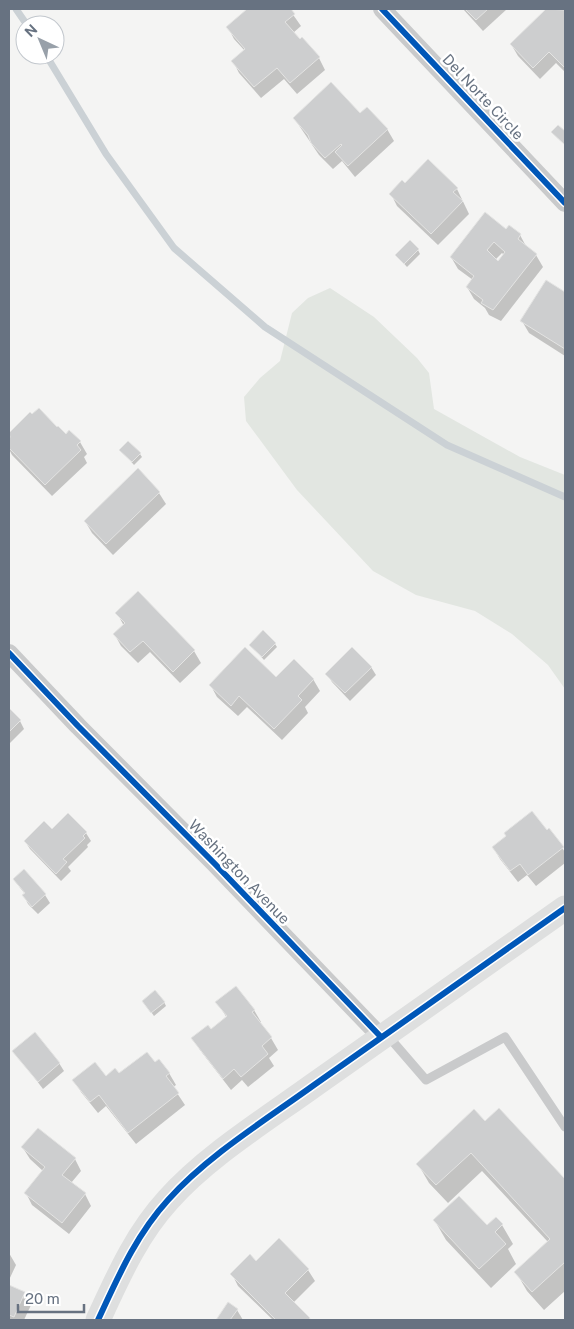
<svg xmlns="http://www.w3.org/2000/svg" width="574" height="1329" font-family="'Public Sans',sans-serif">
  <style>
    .green { fill: #e2e6e1 }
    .shadow { fill: #0003; fill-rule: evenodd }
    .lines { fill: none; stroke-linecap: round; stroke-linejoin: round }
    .stream { stroke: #cbd1d5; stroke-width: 7 }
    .building { fill: #cdcecf; stroke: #e4e4e3; fill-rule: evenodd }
    .lane { stroke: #c9cacb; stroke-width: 9 }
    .street { stroke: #c9cacb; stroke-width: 18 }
    .secondary { stroke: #dedfdf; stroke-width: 25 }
    .cycleway-casing { stroke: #fff; stroke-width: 9 }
    .cycleway { stroke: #0057b8; stroke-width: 6 }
    .labels { text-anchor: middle; stroke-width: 5; stroke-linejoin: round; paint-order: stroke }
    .street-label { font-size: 15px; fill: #677281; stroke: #fff }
  </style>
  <rect width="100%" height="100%" fill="#f4f4f3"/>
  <polygon class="green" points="330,288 374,317 417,358 429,373 434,409 520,457 565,475 565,689 548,665 512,634 475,611 416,595 373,571 297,490 246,421 244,397 260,378 280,361 292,313 308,298"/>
  <g class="shadow">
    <polygon points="249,9 289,9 301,26 293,33 319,58 325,70 297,94 284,79 261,98 239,73 233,61 245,51 234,39 228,27"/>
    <polygon points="463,9 507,9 483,31"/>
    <polygon points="548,9 562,9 565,12 565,72 556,63 540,79 518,56 511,44"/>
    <polygon points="360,115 387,129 394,141 355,177 342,161 333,169 319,155 294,118"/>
    <polygon points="405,185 457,189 469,214 438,245 397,206 391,194"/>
    <path d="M506,230L520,235L527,248L536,255L543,267L501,321L489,315L485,308L474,299L467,287L473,280L458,269L451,257ZM502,253L504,255L498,262L495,260Z"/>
    <polygon points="418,250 420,254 407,267 399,258"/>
    <polygon points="546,282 565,294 565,356 529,333 522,321"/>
    <polygon points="30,414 66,436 80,442 87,454 84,457 87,463 52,496 12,455 9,449 9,441 11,438 9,434"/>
    <polygon points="121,450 140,454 142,457 134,465"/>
    <polygon points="138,470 159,493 166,504 113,555 92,533 85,521"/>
    <polygon points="117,613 194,651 201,663 180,683 150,652 138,663 121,646 115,635 124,626"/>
    <polygon points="275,644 277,647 264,660 251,645"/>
    <polygon points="371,667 376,675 350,701 332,682 327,674"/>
    <polygon points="276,679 313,679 320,691 305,707 308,713 282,740 247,707 238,716 217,697 211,686"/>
    <polygon points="9,710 20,721 24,729 9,744"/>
    <polygon points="68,815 86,833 91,841 87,845 88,847 68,867 71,871 61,881 30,849 25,841 52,831"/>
    <polygon points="549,830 565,852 565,863 536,886 527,875 518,882 500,859 493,847"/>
    <polygon points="24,871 45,895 50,903 38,914 28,904 24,896 25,894 14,880"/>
    <polygon points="164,1002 166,1006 154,1016 146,1005"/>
    <polygon points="217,1002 254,1010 261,1022 259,1023 271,1038 278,1050 269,1058 274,1066 248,1087 242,1080 231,1090 200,1050 193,1038 211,1030 227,1018"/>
    <polygon points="14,1051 59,1063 64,1071 43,1089"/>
    <polygon points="154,1064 169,1073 176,1085 173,1087 185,1105 136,1144 106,1106 98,1113 81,1092 74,1080 119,1075"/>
    <polygon points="499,1109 565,1181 565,1291 544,1310 527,1291 516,1272 548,1242 482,1171 448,1203 429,1183 418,1164 485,1122"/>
    <polygon points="23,1148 75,1159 81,1171 71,1183 85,1194 91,1206 69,1234 32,1205 26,1193 43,1171 30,1159"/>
    <polygon points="435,1221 487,1227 502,1225 513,1244 508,1249 516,1264 491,1288 446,1240"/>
    <polygon points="9,1253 16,1265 9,1280"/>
    <polygon points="256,1262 308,1270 315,1281 293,1303 310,1320 273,1320 238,1286 232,1274"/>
    <polygon points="9,1286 24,1293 31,1305 24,1320 9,1320"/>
    <polygon points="229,1304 237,1310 243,1320 217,1320"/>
  </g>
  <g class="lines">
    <g class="stream">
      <polyline points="16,9 27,25"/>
      <polyline points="46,55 106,154 174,248 265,327 447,445 565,497"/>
    </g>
  </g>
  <g class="building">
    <polygon points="247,9 291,9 295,14 285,22 300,39 302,37 320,57 290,83 277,68 254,87 231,61 245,49 226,27"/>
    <polygon points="465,9 488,9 476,20"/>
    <polygon points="546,9 565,10 565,68 549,52 533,68 510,44"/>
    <polygon points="331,82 360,113 367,107 388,129 348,166 335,152 342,145 341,144 325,158 311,143 308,135 293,118"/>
    <polygon points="558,125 565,131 565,145 551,132"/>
    <polygon points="428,159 458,188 453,192 463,201 431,234 389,194 402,180 405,183"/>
    <path d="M485,212L506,229L509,225L521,234L518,239L537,254L493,310L481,303L483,300L466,287L474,276L450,257ZM494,242L505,252L498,261L487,250Z"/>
    <polygon points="410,240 419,249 404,264 395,255"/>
    <polygon points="546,280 565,292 565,349 520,321"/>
    <polygon points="39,408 57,427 58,426 66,434 69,430 81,441 77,445 81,450 45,485 9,448 9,439 10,437 9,433 30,412 32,414"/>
    <polygon points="128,441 141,453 132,462 119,450"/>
    <polygon points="138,468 160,492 106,544 84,521"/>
    <polygon points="138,591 195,650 173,672 143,641 130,652 113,634 125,623 115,613"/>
    <polygon points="263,630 276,643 262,657 249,645"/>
    <polygon points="245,647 276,677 294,659 314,679 298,696 302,700 274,729 239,696 231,706 209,685"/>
    <polygon points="352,647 372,667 345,693 325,674"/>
    <polygon points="9,708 21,720 9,732"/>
    <polygon points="532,811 547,830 549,828 564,847 528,875 520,864 510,871 492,847 506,836 504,833"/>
    <polygon points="68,813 87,832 83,836 85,838 63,859 67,862 56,874 24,841 44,821 52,829"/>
    <polygon points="24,869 46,894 32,907 22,895 25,893 13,879"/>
    <polygon points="236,986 255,1010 252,1012 272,1037 262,1046 268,1054 241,1077 234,1069 223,1079 191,1038 208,1025 211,1029 227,1016 215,1002"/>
    <polygon points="155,990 165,1002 151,1013 142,1001"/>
    <polygon points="35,1032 60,1063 38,1082 12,1051"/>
    <polygon points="147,1052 155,1062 159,1059 170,1073 166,1076 179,1093 128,1133 99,1095 90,1102 72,1080 95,1062 106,1076 115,1068 119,1073"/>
    <polygon points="499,1108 565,1179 565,1262 532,1292 514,1272 550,1239 471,1153 436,1185 416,1164 474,1109 485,1121"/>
    <polygon points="38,1128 76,1158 62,1175 86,1193 62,1223 24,1193 45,1167 21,1147"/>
    <polygon points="459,1196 487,1225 496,1217 503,1224 495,1232 506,1244 479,1269 433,1220"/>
    <polygon points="279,1238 309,1269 285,1293 310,1318 309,1320 276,1320 230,1274 250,1254 256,1261"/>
    <polygon points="9,1285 25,1292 14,1317 9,1315"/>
    <polygon points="228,1302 238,1309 230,1320 216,1320"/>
  </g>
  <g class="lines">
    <polyline class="lane" points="388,1036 426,1080 505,1037 565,1127"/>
    <g class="street">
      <polyline points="382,9 565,203"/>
      <polyline points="9,653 78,726 215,864 381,1037"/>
    </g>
    <path class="secondary" d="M98,1320C118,1277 136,1235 168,1200C207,1156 267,1119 314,1085C398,1026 481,967 565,908"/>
    <g class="cycleway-casing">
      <g id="cycleway">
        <polyline points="382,9 565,203"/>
        <polyline points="9,653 78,726 215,864 381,1037"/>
        <path d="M98,1320C118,1277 136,1235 168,1200C207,1156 267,1119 314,1085C398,1026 481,967 565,908"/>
      </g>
    </g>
    <use href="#cycleway" class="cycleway"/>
  </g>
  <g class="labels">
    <g class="street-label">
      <text transform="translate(483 97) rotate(47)" y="5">Del Norte Circle</text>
      <text transform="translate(239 872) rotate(46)" y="5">Washington Avenue</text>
    </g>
  </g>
  <rect width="574" height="1329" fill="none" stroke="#677281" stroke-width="20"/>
  <g transform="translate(40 40) rotate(316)"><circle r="24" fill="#ffffff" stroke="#c2c7cd"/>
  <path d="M0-4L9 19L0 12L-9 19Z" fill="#98a0a9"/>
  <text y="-8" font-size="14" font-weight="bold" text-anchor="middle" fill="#677281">N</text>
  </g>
  <path d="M18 1304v8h66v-8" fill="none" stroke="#677281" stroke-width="2.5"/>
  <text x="25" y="1304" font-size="15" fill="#677281" stroke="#ffffff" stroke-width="4" paint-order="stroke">20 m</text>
</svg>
